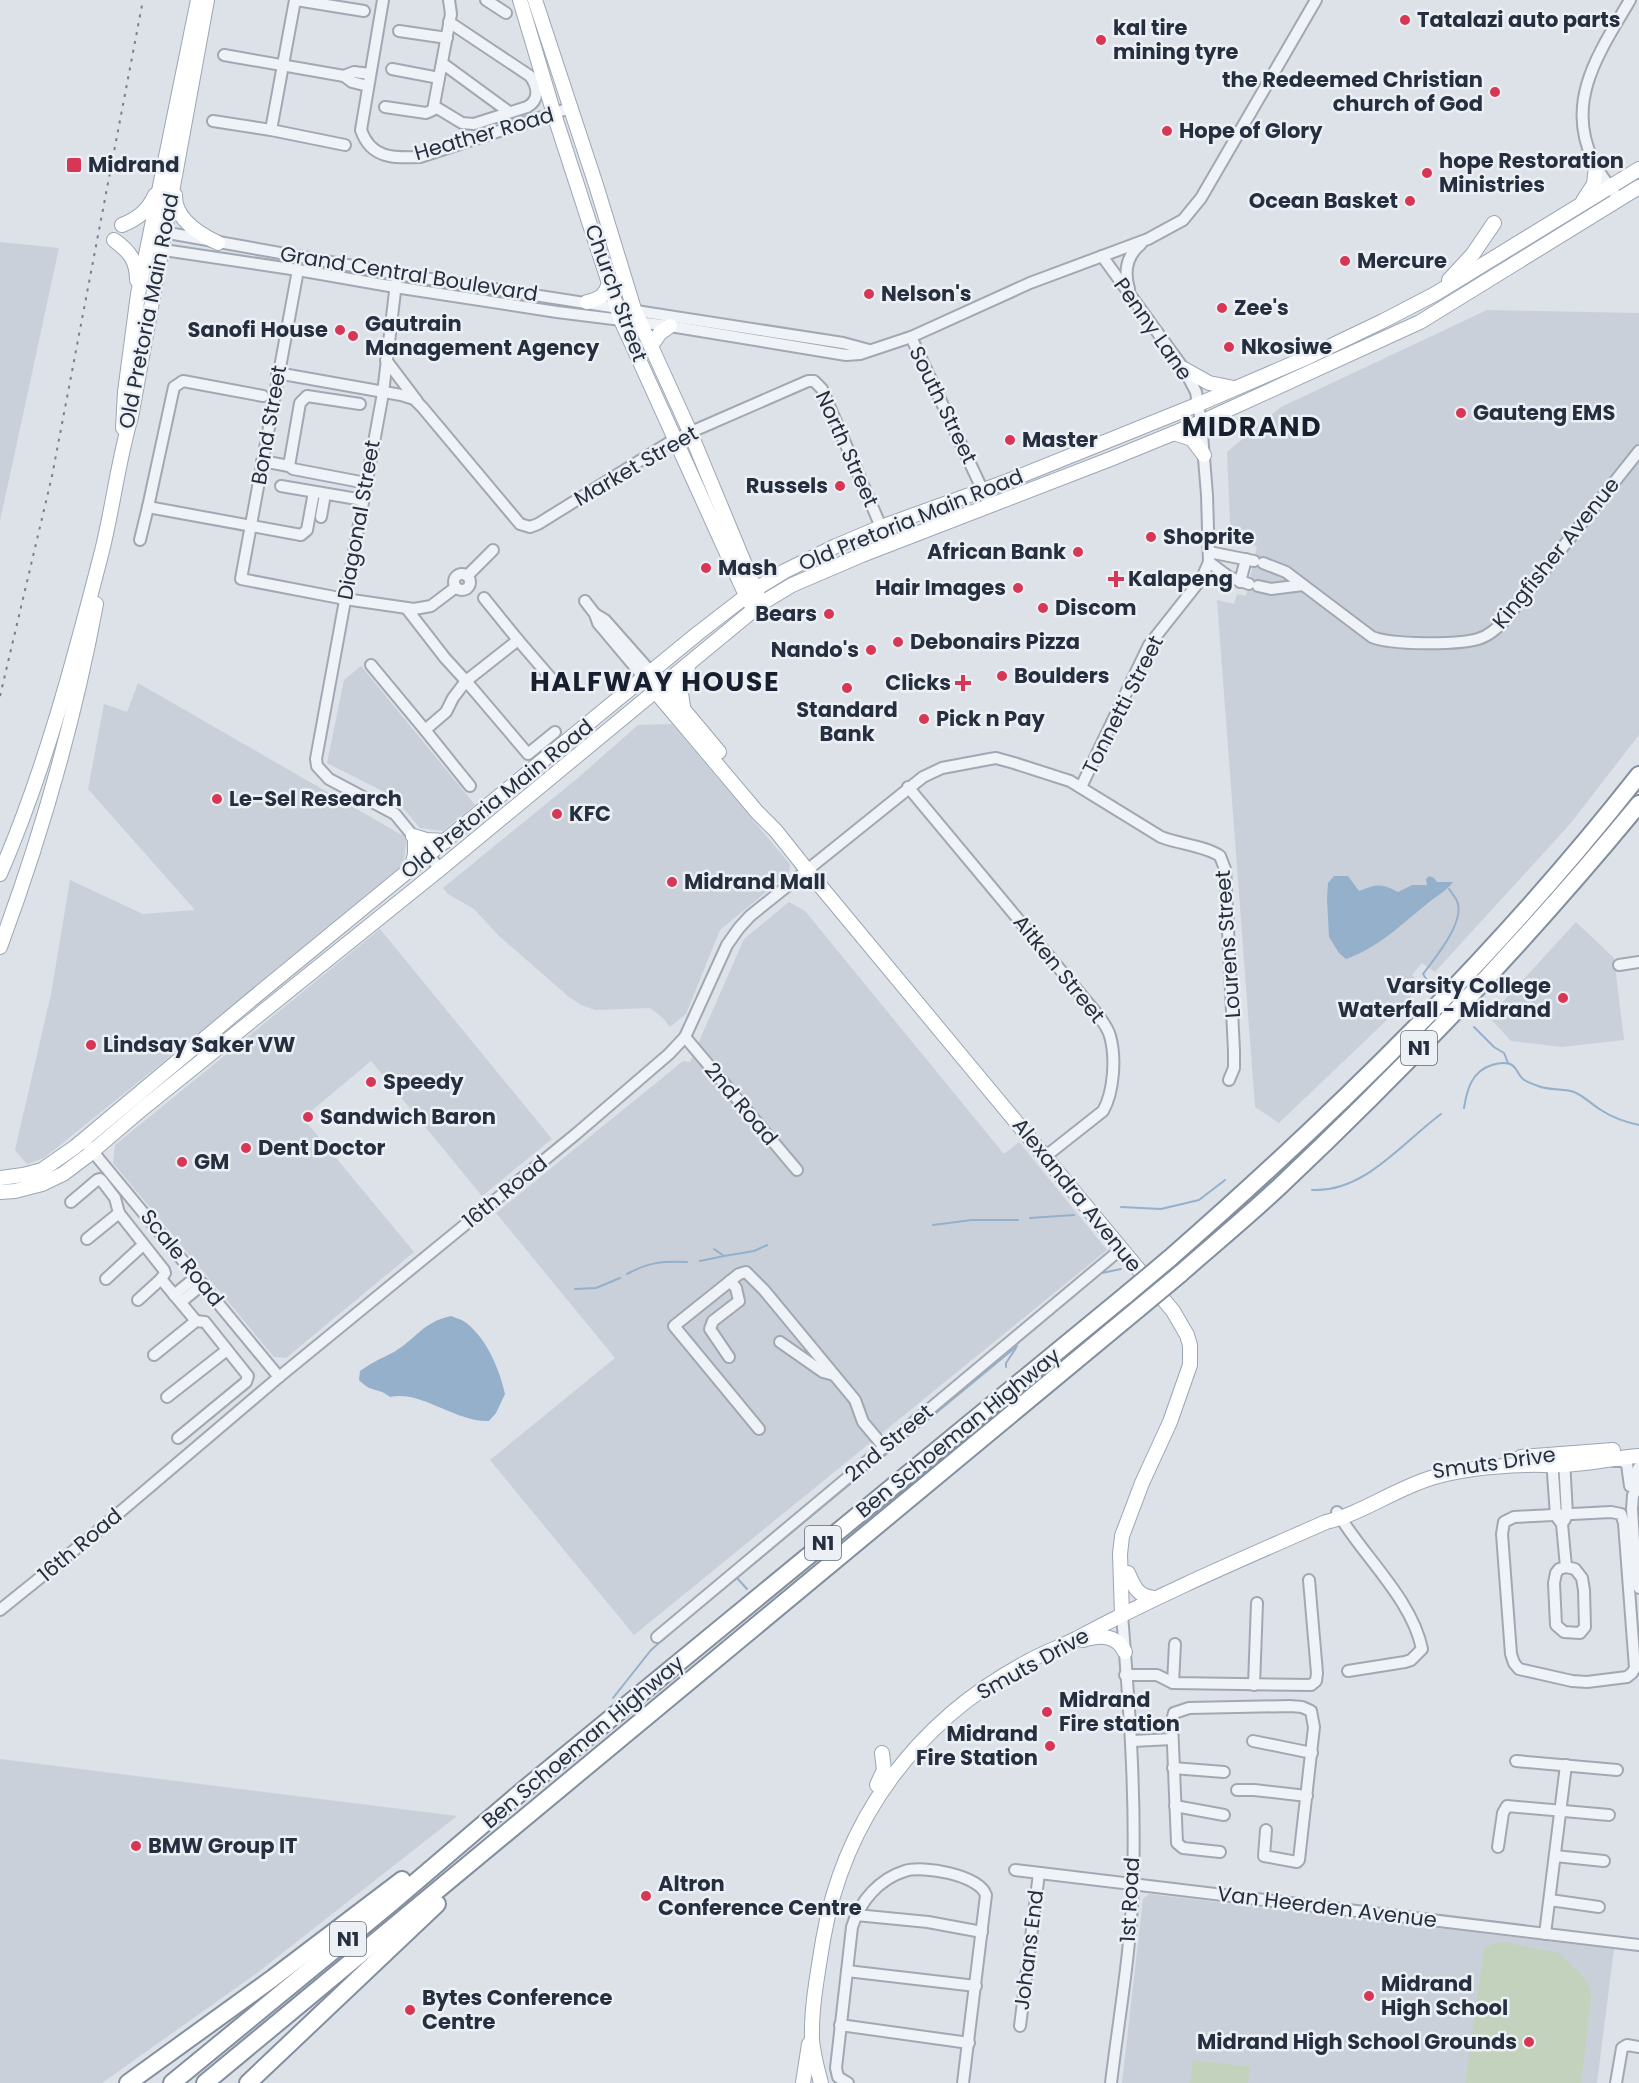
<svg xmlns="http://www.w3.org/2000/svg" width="1639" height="2083" font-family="Poppins,sans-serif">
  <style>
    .built { fill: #cad0da }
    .green { fill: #c3d2bd }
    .water { fill: #94b0cb }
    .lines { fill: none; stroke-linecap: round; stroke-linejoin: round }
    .stream { stroke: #94b0cb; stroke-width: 2 }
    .minor-casing { stroke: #a2a8b2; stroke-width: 14 }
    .major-casing { stroke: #9ba6b4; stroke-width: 16 }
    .highway-casing { stroke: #838f9f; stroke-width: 20 }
    .minor { stroke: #eff2f6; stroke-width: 10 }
    .major { stroke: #fff; stroke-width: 14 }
    .highway { stroke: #fff; stroke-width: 16 }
    .rail { stroke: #758192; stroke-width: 2; stroke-dasharray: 3 6; stroke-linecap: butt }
    .highway-bridge-casing { stroke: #838f9f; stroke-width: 20; stroke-linecap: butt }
    .highway-bridge { stroke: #fff; stroke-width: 16 }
    .poi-dot { fill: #d73754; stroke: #ecf0f5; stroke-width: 2 }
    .labels { text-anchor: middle; stroke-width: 5; stroke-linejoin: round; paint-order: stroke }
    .shield { fill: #ecf0f5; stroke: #616976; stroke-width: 1.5 }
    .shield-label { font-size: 20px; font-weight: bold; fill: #252f3f }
    .poi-label { font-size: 21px; font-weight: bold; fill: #252f3f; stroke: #ecf0f5; text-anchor: start }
    .street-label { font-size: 21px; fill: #252f3f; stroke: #ecf0f5 }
    .district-label { font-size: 27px; font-weight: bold; letter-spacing: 1.5px; fill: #182030; stroke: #ecf0f5 }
  </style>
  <rect width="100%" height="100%" fill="#dde1e8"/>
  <g class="built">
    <polygon points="0,242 59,248 0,521"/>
    <polygon points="1487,310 1639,313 1639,735 1570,824 1435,972 1422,963 1412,975 1418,981 1412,996 1279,1123 1255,1107 1217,600 1234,604 1237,594 1246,596 1257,546 1231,543 1227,452 1281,407"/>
    <polygon points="361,666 475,805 443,831 420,828 394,797 327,763 344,680"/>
    <polygon points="138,683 407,838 403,866 260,984 44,1158 27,1164 15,1150 51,994 70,880 143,914 195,910 88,789 104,704 127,712"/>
    <polygon points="672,724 790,864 789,873 720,930 686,1014 670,1027 663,1018 650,1008 595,1010 581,1005 569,997 499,936 474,909 448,894 443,888 579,777 638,725"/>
    <polygon points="789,902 805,911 1004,1154 1019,1142 1107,1250 634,1635 490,1460 615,1358 496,1213 683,1061 690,1062 744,939"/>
    <polygon points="1576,922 1614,958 1624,1040 1562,1047 1511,1041 1489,1017"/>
    <polygon points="380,929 552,1139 482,1196 371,1061 303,1118 414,1252 286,1358 274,1357 113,1163 115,1145"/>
    <polygon points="0,1759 457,1816 257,1973 102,2083 0,2083"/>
    <polygon points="1149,1894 1614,1949 1597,2083 1122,2083 1143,1899"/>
  </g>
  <g class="green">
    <polygon points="1504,1942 1559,1953 1581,1974 1590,1988 1591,2000 1581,2083 1465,2083 1484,1948 1493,1944"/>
    <polygon points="1193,2060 1250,2067 1248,2083 1190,2083"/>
  </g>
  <g class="water">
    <path d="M1429,876L1434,878L1437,882H1453C1447,891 1436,896 1428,903C1402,924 1378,948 1346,959L1339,953L1329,937L1327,899L1328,883L1334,876H1348L1359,891C1377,884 1381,883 1398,892L1412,885H1427L1426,879Z"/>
    <path d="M451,1316C455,1318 461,1319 465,1322C486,1337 500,1370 505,1394L496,1413L489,1421C454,1422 422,1390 390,1397C378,1387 371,1393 359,1380L360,1371C371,1363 382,1358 394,1352C417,1338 423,1322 451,1316Z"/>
  </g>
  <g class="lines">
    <g class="stream">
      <path d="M1430,985L1423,974C1435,958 1466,921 1457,901C1455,897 1451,892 1449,889"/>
      <polyline points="1474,1027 1494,1047 1504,1053 1508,1063"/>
      <path d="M1464,1108C1467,1089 1472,1071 1492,1065C1498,1063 1504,1062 1510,1064C1517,1067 1517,1073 1522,1078C1525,1082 1533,1084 1538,1086C1550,1091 1566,1088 1574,1092C1584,1096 1591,1104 1601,1110C1613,1118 1625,1122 1639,1125"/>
      <path d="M1312,1190C1364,1193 1402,1143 1441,1114"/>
      <polyline points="1121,1207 1161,1209 1199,1200 1225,1180"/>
      <polyline points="1030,1218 1074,1215"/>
      <polyline points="933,1225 972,1220 1018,1220"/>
      <polyline points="714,1249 724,1256 754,1251 767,1245"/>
      <polyline points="700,1261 724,1256"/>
      <polyline points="1102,1273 1121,1269"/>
      <path d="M627,1274C649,1262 662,1261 687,1262"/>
      <polyline points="575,1289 596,1288 620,1278"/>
      <polyline points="1006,1367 1006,1363 1016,1348"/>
      <polyline points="737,1578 747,1589"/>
      <polyline points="705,1604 1017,1346"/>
      <polyline points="613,1698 651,1650 682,1623"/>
    </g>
    <g class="minor-casing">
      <g id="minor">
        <polyline points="296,0 364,11"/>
        <path d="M383,0L361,130C371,159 394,158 420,157L570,108"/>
        <polyline points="486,0 506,13"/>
        <polyline points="399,31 447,38"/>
        <polyline points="224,55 344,76 352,82 368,86"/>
        <polyline points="442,63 509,112"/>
        <polyline points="392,69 439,78"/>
        <polyline points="344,76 354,72 370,74"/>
        <path d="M434,106L462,123L474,124L527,107C540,100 538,87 530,76L449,22"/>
        <polyline points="385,107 426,113 433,110 451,14 449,0"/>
        <polyline points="213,121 271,130 295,0"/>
        <polyline points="271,130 345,145"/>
        <path d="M1619,199C1610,187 1599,174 1593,160C1564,100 1601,50 1630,0"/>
        <polyline points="157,231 398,274 843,343 869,350"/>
        <polyline points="157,249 298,270 395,287 557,312 670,326 846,355 860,354 911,337 1030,283 1148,239 1183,220 1201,198 1316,0"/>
        <polyline points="298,270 241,579 345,599 414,609 431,606 456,587"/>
        <polyline points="396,283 383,393 316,759 317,766 329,779 395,814 440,869"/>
        <path d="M1129,289C1124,272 1126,256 1141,244"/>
        <polyline points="911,337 990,506"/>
        <polyline points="386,360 417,401"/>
        <polyline points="277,373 401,395 414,399 422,407 520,524 530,527 538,524 675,439 808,381 814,381 822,389 881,527 887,536 900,540"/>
        <polyline points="360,404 307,396 300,403 289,466 293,469 366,483"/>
        <polyline points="262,461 289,466"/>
        <polyline points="281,486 363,500"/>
        <polyline points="148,507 301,535 307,530 314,492"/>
        <polyline points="321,517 325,494"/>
        <polyline points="140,540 148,507 174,387 183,381 263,396"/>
        <polyline points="1209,552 1254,561"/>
        <polyline points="1209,562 1229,577 1249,584"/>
        <path d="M1263,563L1286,572L1372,637C1392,645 1457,645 1478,639C1489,636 1497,628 1505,620L1639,451"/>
        <circle cx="462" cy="582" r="8"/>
        <polyline points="467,576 493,550"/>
        <polyline points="1240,582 1246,559"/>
        <polyline points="1258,586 1271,589 1303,585"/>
        <polyline points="585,601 595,614 598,623 645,679"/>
        <polyline points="407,609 445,658 466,681 518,640 484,598"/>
        <polyline points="595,614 605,620 651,672"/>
        <polyline points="518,640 556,684"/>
        <polyline points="371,665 425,730"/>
        <polyline points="470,786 425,730 446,712 453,698 466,681 528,754 555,732"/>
        <path d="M908,787L1098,1015C1102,1021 1108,1028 1110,1036C1116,1057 1114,1092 1103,1111L1046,1156"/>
        <polyline points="1081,787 1149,645 1202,578 1209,562 1207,495 1201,422 1196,392 1184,369 1102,256"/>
        <polyline points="1619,965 1639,962"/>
        <polyline points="685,1037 797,1170"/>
        <polyline points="84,1141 279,1377"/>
        <polyline points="71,1202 97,1180 100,1179 102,1181 115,1198 119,1213 164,1270 165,1273 161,1279 196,1321"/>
        <polyline points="87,1239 119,1213"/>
        <polyline points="106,1279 143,1245"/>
        <polyline points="174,1295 196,1277"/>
        <polyline points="138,1300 161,1279"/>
        <polyline points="181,1302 203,1284"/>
        <polyline points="780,1342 823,1372 834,1375"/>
        <polyline points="154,1355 196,1321 205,1322 248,1376 246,1382 178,1438"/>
        <polyline points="729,1357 710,1329 713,1321 739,1301 736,1288 730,1281"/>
        <polyline points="167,1397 227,1350"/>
        <polyline points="759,1429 674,1326 739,1274 746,1272 764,1290 855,1400 863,1422 884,1447"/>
        <polyline points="1552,1459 1556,1516 1562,1524 1566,1567"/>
        <polyline points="1614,1461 1622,1461 1627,1464 1630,1486"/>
        <polyline points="1639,1467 1636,1472 1636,1491 1633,1495 1632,1509 1636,1575 1639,1588"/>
        <path d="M1337,1512C1362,1555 1412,1599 1422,1649L1411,1660L1405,1662L1348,1671"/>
        <polygon points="1611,1512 1621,1514 1624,1523 1635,1668 1632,1673 1627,1677 1587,1682 1572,1681 1519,1669 1514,1663 1511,1654 1502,1534 1504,1522 1514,1517"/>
        <polyline points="1564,1521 1567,1515 1564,1459"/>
        <polygon points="1566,1567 1575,1569 1582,1578 1584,1590 1585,1627 1580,1633 1564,1632 1556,1625 1554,1583 1556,1573 1559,1569"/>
        <path d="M0,1610L93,1535L279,1377L576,1134L669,1054L685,1037L727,945L739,928L750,916L923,777L942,768L990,759L996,758L1014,763L1070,781L1161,837C1179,844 1205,846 1220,856L1225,869L1234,1051V1068L1229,1080"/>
        <polyline points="657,1637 1121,1249"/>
        <polyline points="1125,1675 1157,1675 1173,1683 1311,1685 1316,1681 1317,1673 1309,1580"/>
        <polyline points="1173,1683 1175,1644"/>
        <polyline points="1254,1685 1257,1603"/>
        <polyline points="1132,1741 1172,1739"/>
        <polyline points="1253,1741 1312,1753"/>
        <polyline points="1516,1761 1617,1770"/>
        <polyline points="1173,1768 1224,1772"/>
        <polyline points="1237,1790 1254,1790 1307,1796"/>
        <polyline points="1175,1806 1224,1815"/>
        <polyline points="1498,1847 1503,1813 1507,1806 1609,1815"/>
        <polyline points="1220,1852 1183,1848 1177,1843 1172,1721 1174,1713 1189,1708 1290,1706 1302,1707 1311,1711 1314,1727 1299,1860 1297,1862 1264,1856 1266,1830"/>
        <polyline points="1555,1856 1604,1861"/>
        <polyline points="1015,1870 1639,1945"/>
        <polyline points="1550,1900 1599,1907"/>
        <polyline points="856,1915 928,1922 982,1932"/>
        <polyline points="1545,1934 1566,1765"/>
        <polyline points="847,1971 976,1986"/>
        <polyline points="840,2025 969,2043"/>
        <polyline points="1020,2026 1039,1873"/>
        <path d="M848,2083L838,2077L836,2068L852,1927C860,1901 879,1879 905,1871C923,1865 979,1875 986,1895L963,2083"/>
        <path d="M1111,2083C1119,2017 1131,1950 1133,1883C1136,1793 1129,1703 1122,1614"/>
        <polyline points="1616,2083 1622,2048 1627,2045 1639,2047"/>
      </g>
    </g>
    <g class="major-casing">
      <g id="major">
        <polyline points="520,0 554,114 621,320 749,602"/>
        <polyline points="535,0 596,185 634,309 690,432 758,596"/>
        <path d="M175,195C174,219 199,234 218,243"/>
        <polyline points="1583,201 1594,184 1596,167"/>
        <path d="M122,225C137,219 148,211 155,195"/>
        <path d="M114,240C129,251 137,260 137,280"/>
        <polyline points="1449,280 1473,254 1494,223"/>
        <path d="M587,302C600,299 606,295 609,282"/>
        <polyline points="651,346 660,333 670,326"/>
        <polyline points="1184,369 1209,383 1234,388"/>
        <polyline points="123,428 125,392 138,294 198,0"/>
        <polyline points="1174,433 1192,439 1204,455"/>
        <polyline points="658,679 719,752"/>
        <polyline points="650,685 757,812 776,831 807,870 1173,1311 1187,1335 1190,1345 1190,1365 1170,1422 1142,1483 1122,1536 1120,1554 1122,1614"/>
        <polyline points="683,706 680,687 689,664"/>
        <polyline points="413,836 426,840 446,841"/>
        <polyline points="411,870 415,854 415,838"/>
        <path d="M0,874C45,770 74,660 102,551C113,507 118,461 131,417L207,0"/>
        <path d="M0,947C42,834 74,722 96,604"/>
        <polyline points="0,1178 23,1175 42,1170 75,1147 252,999 697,634 754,590 785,571 836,546 881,527 1008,481 1199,404 1308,357 1383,321 1435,294 1639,169"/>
        <polyline points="0,1192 15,1191 42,1184 63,1174 87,1156 142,1109 440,869 762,603 792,585 862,555 1113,458 1201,422 1420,322 1639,187"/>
        <polyline points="1521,1457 1613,1450"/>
        <path d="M1128,1573C1134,1587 1138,1597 1155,1598"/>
        <path d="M1083,1640C1100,1635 1116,1634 1125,1652"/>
        <polyline points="877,1785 884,1770 882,1753"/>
        <polyline points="803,2083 809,2044"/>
        <path d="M821,2083C817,2068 813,2054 812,2039C811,2007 818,1972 823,1940C844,1818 918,1720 1027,1662C1043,1653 1060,1647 1076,1639C1157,1595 1242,1559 1326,1522C1361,1514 1395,1489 1431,1478C1461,1469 1494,1466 1526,1465C1538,1464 1550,1466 1562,1465C1588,1464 1613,1458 1639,1456"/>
      </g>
    </g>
    <g class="highway-casing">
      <g id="highway">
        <path d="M1169,1259C1338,1111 1500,952 1639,775"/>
        <path d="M1180,1274C1213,1245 1247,1217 1279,1187C1406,1067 1528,939 1639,804"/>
        <polyline points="128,2083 273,1978 402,1880"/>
        <polyline points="172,2083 390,1904 521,1792 1126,1295"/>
        <polyline points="205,2083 1138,1309"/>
        <polyline points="248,2083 437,1904"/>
      </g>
    </g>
    <use href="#minor" class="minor"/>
    <use href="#major" class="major"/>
    <use href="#highway" class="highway"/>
    <polyline class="rail" points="0,696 52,476 143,0"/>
    <g class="highway-bridge-casing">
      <g id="highway-bridge">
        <polyline points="1126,1295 1169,1259"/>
        <polyline points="1138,1309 1180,1274"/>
      </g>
    </g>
    <use href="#highway-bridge" class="highway-bridge"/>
  </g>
  <g class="poi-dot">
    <circle cx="1405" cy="20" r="6"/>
    <circle cx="1101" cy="40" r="6"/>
    <circle cx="1495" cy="92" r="6"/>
    <circle cx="1167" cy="131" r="6"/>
    <rect x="66" y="157" width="16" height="16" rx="3"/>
    <circle cx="1427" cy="173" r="6"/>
    <circle cx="1410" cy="201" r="6"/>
    <circle cx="1345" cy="261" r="6"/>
    <circle cx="869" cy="294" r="6"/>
    <circle cx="1222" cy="308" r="6"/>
    <circle cx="340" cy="330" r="6"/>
    <circle cx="353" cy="336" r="6"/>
    <circle cx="1229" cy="347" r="6"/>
    <circle cx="1461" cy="413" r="6"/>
    <circle cx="1010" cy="440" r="6"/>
    <circle cx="840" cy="486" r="6"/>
    <circle cx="1151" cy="537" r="6"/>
    <circle cx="1078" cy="552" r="6"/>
    <circle cx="706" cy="568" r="6"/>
    <path d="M1113 570h6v6h6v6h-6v6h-6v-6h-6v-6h6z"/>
    <circle cx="1018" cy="588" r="6"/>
    <circle cx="1043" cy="608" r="6"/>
    <circle cx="829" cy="614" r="6"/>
    <circle cx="898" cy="642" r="6"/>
    <circle cx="871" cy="650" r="6"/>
    <circle cx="1002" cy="676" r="6"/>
    <path d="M960 674h6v6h6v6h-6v6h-6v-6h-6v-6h6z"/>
    <circle cx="847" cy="688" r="6"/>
    <circle cx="924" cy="719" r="6"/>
    <circle cx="217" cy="799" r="6"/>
    <circle cx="557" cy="814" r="6"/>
    <circle cx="672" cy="882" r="6"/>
    <circle cx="1563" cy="998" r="6"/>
    <circle cx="91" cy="1045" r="6"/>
    <circle cx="371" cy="1082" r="6"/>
    <circle cx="308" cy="1117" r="6"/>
    <circle cx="246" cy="1148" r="6"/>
    <circle cx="182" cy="1162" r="6"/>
    <circle cx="1047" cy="1712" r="6"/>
    <circle cx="1050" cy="1746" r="6"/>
    <circle cx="136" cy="1846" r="6"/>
    <circle cx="646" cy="1896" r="6"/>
    <circle cx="1369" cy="1996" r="6"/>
    <circle cx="410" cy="2010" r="6"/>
    <circle cx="1529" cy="2042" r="6"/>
  </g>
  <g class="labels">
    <g class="shield">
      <rect x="1401" y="1031" width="36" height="34" rx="4.5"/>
      <rect x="805" y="1526" width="36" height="34" rx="4.5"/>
      <rect x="330" y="1922" width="36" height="34" rx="4.5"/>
    </g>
    <g class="shield-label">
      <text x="1419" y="1055">N1</text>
      <text x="823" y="1550">N1</text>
      <text x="348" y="1946">N1</text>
    </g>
    <g class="poi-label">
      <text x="1417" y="27">Tatalazi auto parts</text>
      <text x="1113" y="35">kal tire<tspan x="1113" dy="24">mining tyre</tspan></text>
      <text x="1483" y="87" text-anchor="end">the Redeemed Christian<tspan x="1483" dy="24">church of God</tspan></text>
      <text x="1179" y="138">Hope of Glory</text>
      <text x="1439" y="168">hope Restoration<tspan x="1439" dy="24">Ministries</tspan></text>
      <text x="88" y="172">Midrand</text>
      <text x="1398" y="208" text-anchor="end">Ocean Basket</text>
      <text x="1357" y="268">Mercure</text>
      <text x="881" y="301">Nelson's</text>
      <text x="1234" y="315">Zee's</text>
      <text x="365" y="331">Gautrain<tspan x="365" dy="24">Management Agency</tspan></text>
      <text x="328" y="337" text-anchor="end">Sanofi House</text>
      <text x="1241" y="354">Nkosiwe</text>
      <text x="1473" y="420">Gauteng EMS</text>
      <text x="1022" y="447">Master</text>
      <text x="828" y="493" text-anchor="end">Russels</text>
      <text x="1163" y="544">Shoprite</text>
      <text x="1066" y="559" text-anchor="end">African Bank</text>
      <text x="718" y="575">Mash</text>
      <text x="1128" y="586">Kalapeng</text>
      <text x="1006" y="595" text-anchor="end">Hair Images</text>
      <text x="1055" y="615">Discom</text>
      <text x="817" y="621" text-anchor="end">Bears</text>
      <text x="910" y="649">Debonairs Pizza</text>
      <text x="859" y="657" text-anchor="end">Nando's</text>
      <text x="1014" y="683">Boulders</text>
      <text x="951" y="690" text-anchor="end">Clicks</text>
      <text x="847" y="717" text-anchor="middle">Standard<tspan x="847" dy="24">Bank</tspan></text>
      <text x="936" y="726">Pick n Pay</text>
      <text x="229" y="806">Le-Sel Research</text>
      <text x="569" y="821">KFC</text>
      <text x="684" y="889">Midrand Mall</text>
      <text x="1551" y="993" text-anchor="end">Varsity College<tspan x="1551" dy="24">Waterfall - Midrand</tspan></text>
      <text x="103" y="1052">Lindsay Saker VW</text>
      <text x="383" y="1089">Speedy</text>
      <text x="320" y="1124">Sandwich Baron</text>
      <text x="258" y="1155">Dent Doctor</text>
      <text x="194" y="1169">GM</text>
      <text x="1059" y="1707">Midrand<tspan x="1059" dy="24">Fire station</tspan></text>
      <text x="1038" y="1741" text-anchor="end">Midrand<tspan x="1038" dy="24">Fire Station</tspan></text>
      <text x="148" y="1853">BMW Group IT</text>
      <text x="658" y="1891">Altron<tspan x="658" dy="24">Conference Centre</tspan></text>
      <text x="1381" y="1991">Midrand<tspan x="1381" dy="24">High School</tspan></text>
      <text x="422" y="2005">Bytes Conference<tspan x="422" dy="24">Centre</tspan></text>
      <text x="1517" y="2049" text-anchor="end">Midrand High School Grounds</text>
    </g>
    <g class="street-label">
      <text transform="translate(484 134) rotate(-16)" y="7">Heather Road</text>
      <text transform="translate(409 274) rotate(9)" y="7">Grand Central Boulevard</text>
      <text transform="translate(616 293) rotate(70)" y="7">Church Street</text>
      <text transform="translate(149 311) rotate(-79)" y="7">Old Pretoria Main Road</text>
      <text transform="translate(1153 329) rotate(55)" y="7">Penny Lane</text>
      <text transform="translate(943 405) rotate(64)" y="7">South Street</text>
      <text transform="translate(269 425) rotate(-80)" y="7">Bond Street</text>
      <text transform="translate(847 449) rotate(66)" y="7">North Street</text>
      <text transform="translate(636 466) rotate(-30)" y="7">Market Street</text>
      <text transform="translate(359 520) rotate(-80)" y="7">Diagonal Street</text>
      <text transform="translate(911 520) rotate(-22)" y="7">Old Pretoria Main Road</text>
      <text transform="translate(1556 553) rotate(-51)" y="7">Kingfisher Avenue</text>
      <text transform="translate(1123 705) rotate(-63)" y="7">Tonnetti Street</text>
      <text transform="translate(497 799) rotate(-39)" y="7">Old Pretoria Main Road</text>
      <text transform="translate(1228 944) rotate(-94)" y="7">Lourens Street</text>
      <text transform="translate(1059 969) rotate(51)" y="7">Aitken Street</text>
      <text transform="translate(741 1104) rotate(50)" y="7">2nd Road</text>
      <text transform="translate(505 1192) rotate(-39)" y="7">16th Road</text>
      <text transform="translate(1077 1195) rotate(51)" y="7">Alexandra Avenue</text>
      <text transform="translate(182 1258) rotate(51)" y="7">Scale Road</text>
      <text transform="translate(958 1433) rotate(-39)" y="7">Ben Schoeman Highway</text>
      <text transform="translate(889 1443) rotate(-40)" y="7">2nd Street</text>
      <text transform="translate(1494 1463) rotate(-8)" y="7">Smuts Drive</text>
      <text transform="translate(80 1545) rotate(-40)" y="7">16th Road</text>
      <text transform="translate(1033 1664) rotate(-29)" y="7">Smuts Drive</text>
      <text transform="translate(583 1742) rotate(-40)" y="7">Ben Schoeman Highway</text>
      <text transform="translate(1130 1900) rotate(-87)" y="7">1st Road</text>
      <text transform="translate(1327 1907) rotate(7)" y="7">Van Heerden Avenue</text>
      <text transform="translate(1029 1950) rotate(-83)" y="7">Johans End</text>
    </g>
    <g class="district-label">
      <text x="1252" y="436">MIDRAND</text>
      <text x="655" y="691">HALFWAY HOUSE</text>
    </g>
  </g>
</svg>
